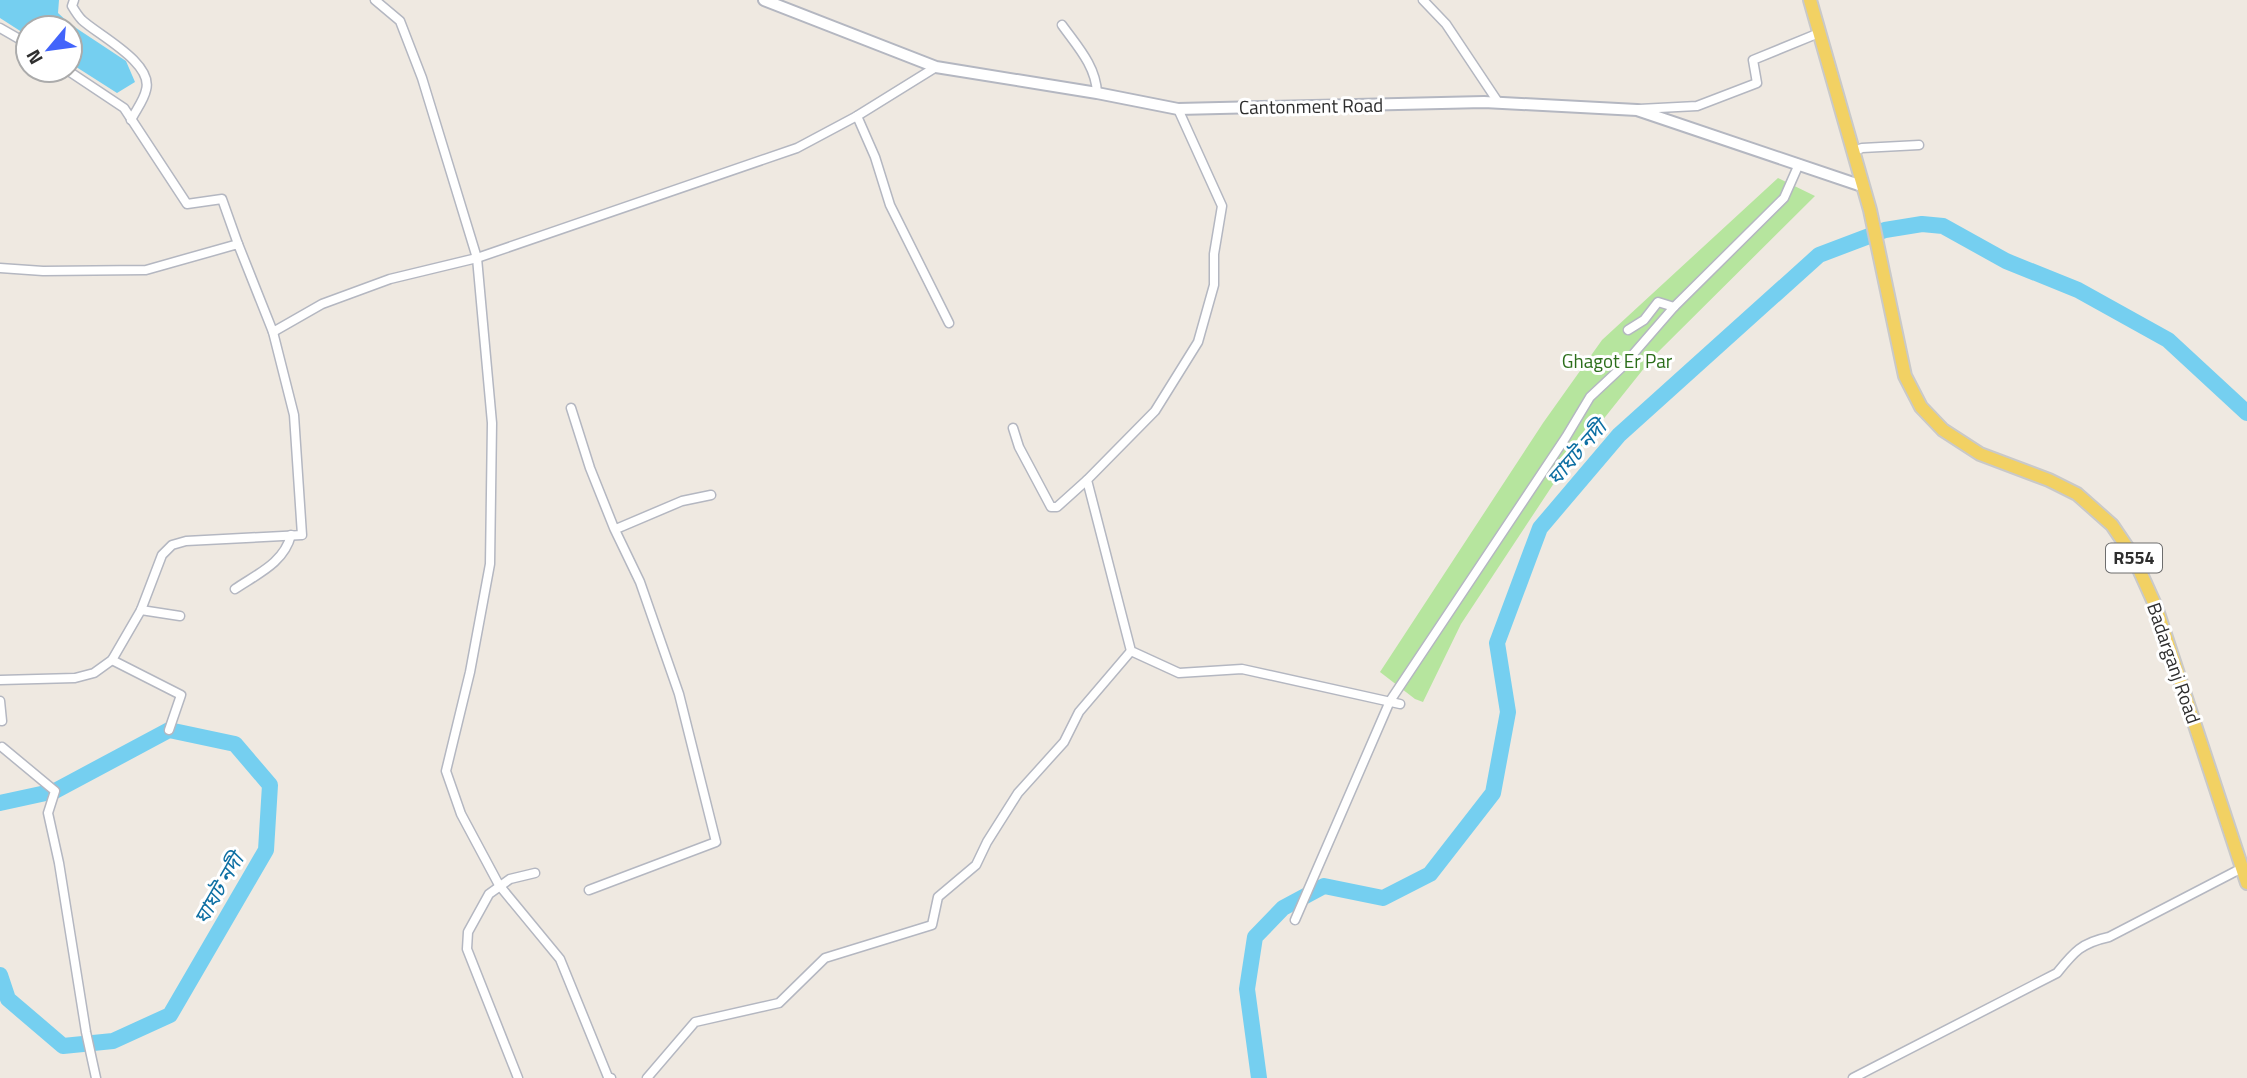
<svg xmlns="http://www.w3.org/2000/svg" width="2247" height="1078" font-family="'Titillium Web','Noto Sans Bengali',sans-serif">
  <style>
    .green { fill: #b6e59e }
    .water { fill: #75cff0 }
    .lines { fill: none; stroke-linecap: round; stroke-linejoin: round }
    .river { stroke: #75cff0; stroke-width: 16 }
    .minor-casing { stroke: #b4b7c1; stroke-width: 11 }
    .tertiary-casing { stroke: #b4b7c1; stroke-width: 14 }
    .primary-casing { stroke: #c9c9c9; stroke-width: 16 }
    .minor { stroke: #fff; stroke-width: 8 }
    .tertiary { stroke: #fff; stroke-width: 10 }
    .primary { stroke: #f2d163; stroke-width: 12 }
    .labels { text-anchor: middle; stroke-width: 6; stroke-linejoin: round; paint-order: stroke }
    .shield { fill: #fff; stroke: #6d6d6d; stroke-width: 2 }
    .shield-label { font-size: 18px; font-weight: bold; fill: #2e2e2e }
    .street-label { font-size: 19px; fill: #2e2e2e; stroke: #fff }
    .park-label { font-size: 19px; fill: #2c6e1b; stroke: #fff }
    .water-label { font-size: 21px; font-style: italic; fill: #0d6fa3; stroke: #fff }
  </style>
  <rect width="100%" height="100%" fill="#efe9e1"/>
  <polygon class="green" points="1778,178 1815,196 1653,357 1562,471 1461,624 1423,702 1415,699 1380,672 1543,423 1602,340"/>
  <polygon class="water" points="0,0 59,0 58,13 70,24 126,61 135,82 117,93 70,63 70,28 28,28 28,36 0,18"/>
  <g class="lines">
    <g class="river">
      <polyline points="0,803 55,791 169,730 235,744 270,785 266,850 170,1015 113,1041 63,1046 8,999 0,975"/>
      <polyline points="1259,1078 1247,989 1255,937 1283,908 1324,886 1383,898 1430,874 1493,793 1508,712 1497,643 1540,528 1619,435 1819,255 1885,230 1922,224 1943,226 2006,261 2078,290 2168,340 2247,413"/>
    </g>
    <g class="minor-casing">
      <g id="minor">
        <path d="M74,0L72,6C75,11 78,16 82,20C98,35 154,63 146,90C144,100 136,110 131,120"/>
        <polyline points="375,0 400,21 422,78 477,258 492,423 490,564 470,672 446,771 461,814 499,885 560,959 608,1077 611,1078"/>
        <polyline points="1423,0 1446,24 1498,102"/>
        <path d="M1062,25C1077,46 1096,66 1097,93"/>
        <polyline points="0,28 28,44"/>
        <polyline points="67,70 124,108 187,204 222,199 238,244"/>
        <polyline points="1178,109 1222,206 1214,254 1214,285 1198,342 1155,411 1087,480 1131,651 1179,673 1242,669 1400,704"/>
        <polyline points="1639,109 1697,106 1757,83 1753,60 1819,33"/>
        <polyline points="857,116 875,157 890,205 949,323"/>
        <polyline points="1853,152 1862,148 1919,145"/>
        <polyline points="0,268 43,271 146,270 238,244 273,332 294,415 302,535 186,541 172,545 162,555 141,610 112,660 94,673 75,678 0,680"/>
        <polyline points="1674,307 1784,198 1799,164"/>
        <polyline points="273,332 322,304 390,279 477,258 797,148 857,116 936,67"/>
        <polyline points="571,408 590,468 614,528 640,582 679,694 716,842 589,890"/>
        <polyline points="1013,428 1019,447 1051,507 1057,507 1087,480"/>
        <polyline points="616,529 682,501 711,495"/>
        <path d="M235,589C257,574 284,563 291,535"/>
        <polyline points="141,610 180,616"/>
        <polyline points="112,660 181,695 169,730"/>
        <polyline points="0,701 2,721"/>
        <polyline points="2,747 55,791 48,813 59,863 86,1032 96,1078"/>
        <polyline points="1295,920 1390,701 1566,437 1590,397 1621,368 1674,307 1658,302 1644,320 1628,330"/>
        <polyline points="518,1078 467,949 468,932 489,894 510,879 535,873"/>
        <polyline points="647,1078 695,1022 779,1003 825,958 932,925 938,897 976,865 987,842 1018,793 1064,742 1079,712 1131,651"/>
        <path d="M1853,1078L2057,973C2074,952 2081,943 2109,937L2244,867"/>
      </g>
    </g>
    <g class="tertiary-casing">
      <polyline id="tertiary" points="764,0 936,67 1097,93 1178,109 1484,102 1637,110 1862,186"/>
    </g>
    <g class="primary-casing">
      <polyline id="primary" points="1810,0 1870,210 1905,376 1921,407 1943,430 1980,454 2049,480 2077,494 2112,525 2133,556 2156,607 2247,883"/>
    </g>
    <use href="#minor" class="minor"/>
    <use href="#tertiary" class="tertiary"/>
    <use href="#primary" class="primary"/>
  </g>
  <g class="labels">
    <rect class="shield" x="2106" y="543.5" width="56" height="29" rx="5"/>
    <g class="shield-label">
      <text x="2134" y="564">R554</text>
    </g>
    <g class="street-label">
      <text transform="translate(1311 106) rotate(-1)" y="7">Cantonment Road</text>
      <text transform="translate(2174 663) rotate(71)" y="7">Badarganj Road</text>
    </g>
    <g class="park-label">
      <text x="1617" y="368">Ghagot Er Par</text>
    </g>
    <g class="water-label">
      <text transform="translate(1577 453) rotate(-49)" y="7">ঘাঘট নদী</text>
      <text transform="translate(219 889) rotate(-60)" y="7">ঘাঘট নদী</text>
    </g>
  </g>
  <g transform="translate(49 49) rotate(241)"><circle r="33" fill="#ffffff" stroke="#ababab" stroke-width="2"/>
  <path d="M0-5L12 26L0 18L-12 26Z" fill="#4264fb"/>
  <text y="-10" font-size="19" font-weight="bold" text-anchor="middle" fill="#2e2e2e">N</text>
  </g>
</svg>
